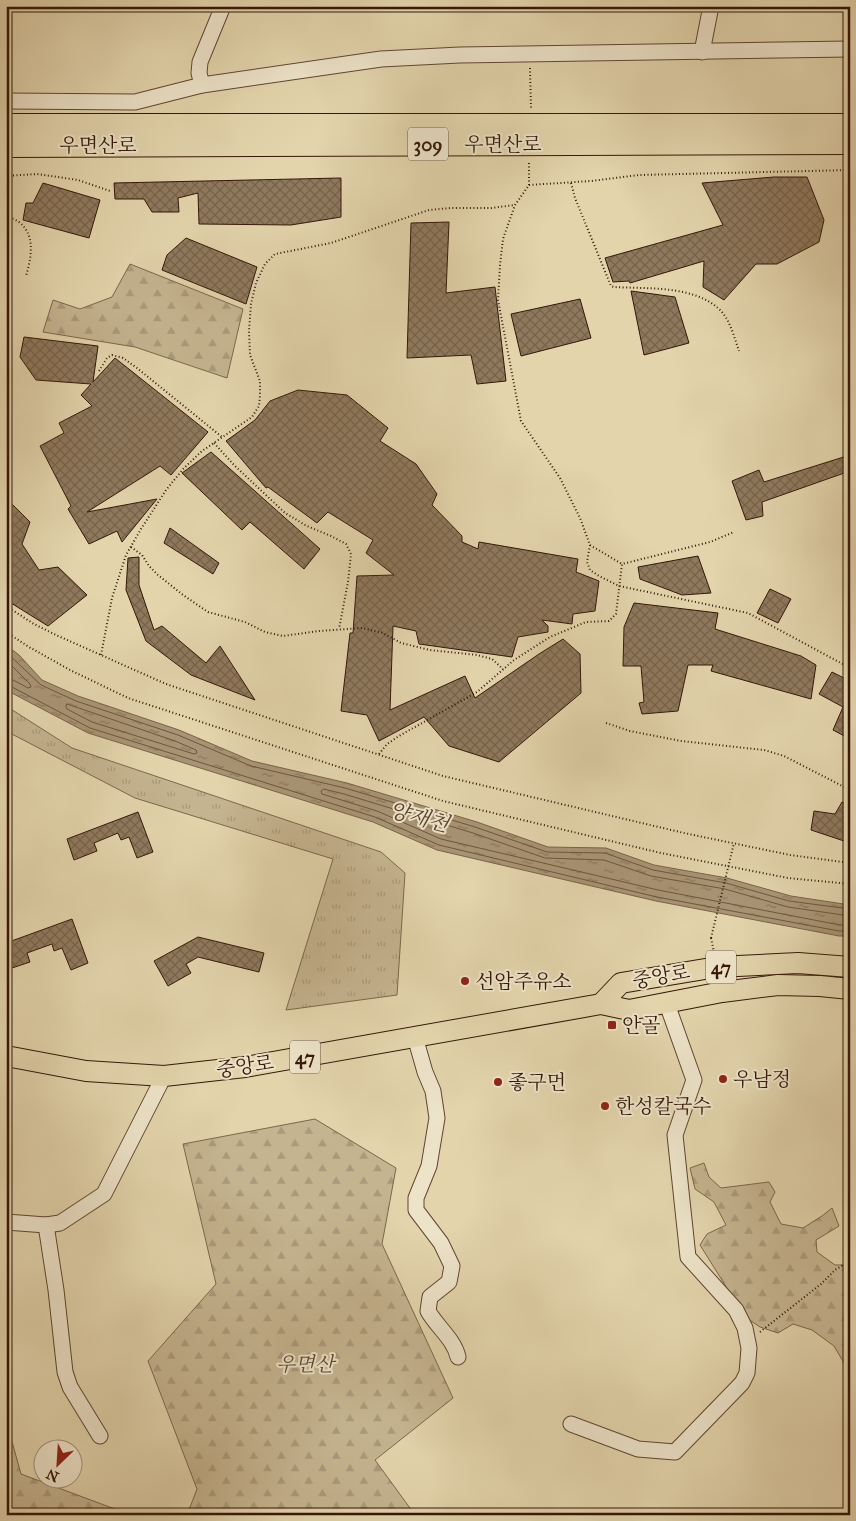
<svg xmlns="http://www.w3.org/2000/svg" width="856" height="1521" font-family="'IM FELL Great Primer','Noto Serif KR',serif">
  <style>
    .grass { fill: url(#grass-tufts); stroke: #7d664c }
    .forest { fill: url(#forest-firs); stroke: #7d664c }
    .water { fill: url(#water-ripples); stroke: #7a6249 }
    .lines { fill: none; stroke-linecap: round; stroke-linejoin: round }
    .shore { stroke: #6e563e; stroke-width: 1 }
    .building { fill: url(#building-cross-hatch); stroke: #351708 }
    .minor-casing { stroke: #604631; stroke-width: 17 }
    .major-casing { stroke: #351708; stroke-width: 22 }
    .highway-casing { stroke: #351708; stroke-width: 24 }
    .path { stroke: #351708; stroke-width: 2; stroke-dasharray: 1 2.5; stroke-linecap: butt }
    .minor { stroke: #ede3c9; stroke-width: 15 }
    .major { stroke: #e3d4ac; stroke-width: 20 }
    .highway { stroke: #e3d4ac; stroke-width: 22 }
    .path-bridge { stroke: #351708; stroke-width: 2; stroke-dasharray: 1 2.5; stroke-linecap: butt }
    .poi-dot { fill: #8f2418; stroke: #ede3c9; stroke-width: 2 }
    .labels { text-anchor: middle; stroke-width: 4; stroke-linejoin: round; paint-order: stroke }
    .shield { fill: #ede3c9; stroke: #6c5442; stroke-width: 1 }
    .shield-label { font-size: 19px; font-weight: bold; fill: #351708 }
    .street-label { font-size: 20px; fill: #351708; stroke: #ede3c9 }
    .poi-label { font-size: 20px; fill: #351708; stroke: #ede3c9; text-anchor: start }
    .park-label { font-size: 20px; font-style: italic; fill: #604631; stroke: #ede3c9 }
    .water-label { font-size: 21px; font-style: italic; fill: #5d432e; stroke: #ede3c9 }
  </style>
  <defs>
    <pattern id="grass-tufts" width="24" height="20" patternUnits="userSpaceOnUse" patternTransform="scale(1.25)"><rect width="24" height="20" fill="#c5b490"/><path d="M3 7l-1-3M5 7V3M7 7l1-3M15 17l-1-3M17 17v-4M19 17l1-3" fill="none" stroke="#aa9a7b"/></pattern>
    <pattern id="forest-firs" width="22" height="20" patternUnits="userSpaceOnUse" patternTransform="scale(1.25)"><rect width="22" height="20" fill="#c5b490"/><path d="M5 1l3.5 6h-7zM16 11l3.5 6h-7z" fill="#aa9a7b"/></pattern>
    <pattern id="water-ripples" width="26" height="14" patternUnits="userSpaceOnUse" patternTransform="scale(1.25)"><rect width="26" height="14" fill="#a89474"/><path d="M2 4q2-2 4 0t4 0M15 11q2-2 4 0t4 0" fill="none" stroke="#8a785d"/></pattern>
    <pattern id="building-cross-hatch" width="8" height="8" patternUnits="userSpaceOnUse" patternTransform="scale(1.25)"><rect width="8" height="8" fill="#8f795d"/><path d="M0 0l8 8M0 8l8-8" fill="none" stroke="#76624b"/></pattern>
  </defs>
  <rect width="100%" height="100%" fill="#e3d4ac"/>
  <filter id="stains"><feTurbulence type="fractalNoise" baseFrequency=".004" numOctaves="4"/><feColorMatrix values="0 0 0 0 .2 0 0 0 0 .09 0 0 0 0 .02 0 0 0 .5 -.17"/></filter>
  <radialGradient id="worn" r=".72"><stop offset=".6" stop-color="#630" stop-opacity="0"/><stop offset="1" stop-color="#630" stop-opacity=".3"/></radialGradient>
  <polygon class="grass" points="6,706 72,748 381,852 405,873 397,995 286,1010 333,859 135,798 6,731"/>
  <g class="forest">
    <polygon points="130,264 243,309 227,378 135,347 43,332 53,300 80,309 112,297"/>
    <polygon points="315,1119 396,1168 382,1244 453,1398 375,1460 415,1515 187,1515 197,1489 148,1361 216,1284 183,1144"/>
    <polygon points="704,1163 709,1177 721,1188 769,1182 775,1192 770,1202 781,1224 803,1228 822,1216 832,1208 839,1226 816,1240 817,1252 835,1265 850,1265 850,1369 847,1368 834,1346 812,1330 793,1324 778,1333 760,1327 745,1317 700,1245 707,1234 726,1225 714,1202 695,1189 690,1168"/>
    <polygon points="6,1420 21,1474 131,1515 6,1515"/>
  </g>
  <polygon class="water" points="6,645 19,655 42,680 78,696 179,730 252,761 347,783 477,822 548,847 606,848 654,865 727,878 791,896 850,905 850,936 839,936 656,901 437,850 373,822 88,733 6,690"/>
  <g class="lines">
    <g class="shore">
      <polyline points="6,652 41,685 76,701 178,735 251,766 345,788 475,827 547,852 605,853 653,870 726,883 789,901 850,909"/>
      <polyline points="6,660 30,684 31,687 28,688 13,680 6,679"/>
      <polyline points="6,686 10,686 90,728 375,817 439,845 657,897 839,931 850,931"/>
      <polygon points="67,704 175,741 196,750 197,753 194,754 92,722 67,709 66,707"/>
      <polyline points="850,916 788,907 725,889 651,876 604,860 545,858 473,833 344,794 324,789 321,791 322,794 377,811 441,839 658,890 840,925 850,925"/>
    </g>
  </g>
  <g class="building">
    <polygon points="774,177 807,177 824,220 819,242 777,264 756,264 724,300 703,287 704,261 630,283 629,281 613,282 605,258 723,225 702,183"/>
    <polygon points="341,178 341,217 291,225 199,224 198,193 178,198 179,212 152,212 144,199 115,199 114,183"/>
    <polygon points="43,183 100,200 89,238 23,220 26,203 33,203"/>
    <polygon points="449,222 446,293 495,287 506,381 477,384 471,355 407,358 411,223"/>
    <polygon points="186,238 257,267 246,304 162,270 167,255"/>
    <polygon points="631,291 675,297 689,343 644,355"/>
    <polygon points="580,299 591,338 521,356 511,314"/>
    <polygon points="24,337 98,346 93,382 115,358 208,432 171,475 160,466 87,512 157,499 122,542 117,531 89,544 68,509 71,506 40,446 64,433 59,423 92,406 81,395 91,384 36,380 20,357"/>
    <polygon points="298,390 347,395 388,428 380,441 416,464 437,494 432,505 462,536 462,542 478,549 479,542 578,559 576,572 599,581 595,611 573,614 572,624 542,620 548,626 548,632 518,637 512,657 419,644 416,631 393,626 390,710 465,676 475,698 539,654 563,639 580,654 581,693 499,762 449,746 424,717 379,741 367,715 341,711 350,633 353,633 357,576 394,575 366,553 373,540 328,512 317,523 268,487 266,488 226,441 255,420 270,401"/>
    <polygon points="211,452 320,549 304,569 250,522 242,530 182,473"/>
    <polygon points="850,455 850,471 762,502 763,516 746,520 732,481 759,470 764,482"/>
    <polygon points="6,498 30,522 22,544 39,570 58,567 87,595 48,626 11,603 6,596"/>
    <polygon points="170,528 219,563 213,574 164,543"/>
    <polygon points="698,556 711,593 682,595 640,579 638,567"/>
    <polygon points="139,557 139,585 154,630 162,626 206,663 220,646 255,700 191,675 146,641 126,590 128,558"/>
    <polygon points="770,589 791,599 778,623 757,613"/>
    <polygon points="634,603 718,613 715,629 801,656 816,665 811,699 711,671 713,665 688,665 678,711 642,714 639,703 644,702 641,666 623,666 624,627"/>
    <polygon points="832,672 850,681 850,739 833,730 843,707 819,694"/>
    <polygon points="842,802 850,805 850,843 811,830 814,811 835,814"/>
    <polygon points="138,812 153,852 137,858 129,837 121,840 118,833 94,843 97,851 74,860 67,839"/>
    <polygon points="72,919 88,963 71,970 62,948 54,951 52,944 27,953 30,962 6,970 6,943"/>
    <polygon points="198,937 264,953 259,972 198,957 186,964 191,973 168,986 154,961"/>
  </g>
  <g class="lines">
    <g class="minor-casing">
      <g id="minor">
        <polyline points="702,52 711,6"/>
        <polyline points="202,85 381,59 460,55 850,49"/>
        <polyline points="6,101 135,102 202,85 199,73 200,62 223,6"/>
        <path d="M415,1037L425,1072L433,1091L437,1118L429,1166L416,1198V1210L441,1243L452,1266L449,1282L430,1297L428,1311C437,1327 454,1339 458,1357"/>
        <polyline points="6,1222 46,1225 60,1223 104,1194 164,1076"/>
        <polyline points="46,1225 56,1290 65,1372 70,1387 100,1436"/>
        <polyline points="571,1424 638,1449 675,1452 742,1383 747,1373 749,1348 745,1328 736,1310 688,1257 675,1135 694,1080 667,1004"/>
      </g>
    </g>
    <g class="major-casing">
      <g id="major">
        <polyline points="601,1004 621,983 717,967 798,963 850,967"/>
        <polyline points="6,1056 86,1071 164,1076 245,1067 601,1004 629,1010 722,992 778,985 820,986 850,989"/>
      </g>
    </g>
    <g class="highway-casing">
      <g id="highway">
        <polyline points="6,125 850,125"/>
        <polyline points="6,146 850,143"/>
      </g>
    </g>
    <g class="path">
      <polyline points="530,68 531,108"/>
      <polyline points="529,163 529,185 515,205 503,239 500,265 498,300 521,421 560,478 580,518 590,545 587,562 590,570 599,576 619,586 748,613 850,668"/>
      <polyline points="6,176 37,174 78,180 110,191"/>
      <path d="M571,183L575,198L611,286L614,287C647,289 693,285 719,309C730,319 734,337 739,351"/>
      <polyline points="529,185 591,181 639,175 850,170"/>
      <path d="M6,216C11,218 17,220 20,223C36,236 31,259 26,276"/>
      <polyline points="99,371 107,358 112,355 123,358 137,368 222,437"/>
      <polyline points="214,443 234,465 285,513 307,526 331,536 346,544 351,554 348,582 339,629"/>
      <polyline points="590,545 622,564"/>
      <polyline points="131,547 142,555 149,566 158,575 183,595 208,612 245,622 265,632 283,636 319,631 362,628 383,633 401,643 430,650 477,655 492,659 503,669"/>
      <polyline points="6,606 34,624 56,635 166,684 443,776 684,833 790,855 850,863"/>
      <polyline points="6,632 29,647 70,670 128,698 443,801 661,853 788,878 850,884"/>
      <polyline points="101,655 112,598 126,555 141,529 166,490 184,468 202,451 252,417 259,406 260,395 260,381 250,355 249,331 251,304 256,283 265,264 275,254 331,243 429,210 451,208 491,208 515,205"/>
      <polyline points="606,723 630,731 681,741 764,750 784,756 850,790"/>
      <polyline points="379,754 387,744 399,736 477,692 514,660 550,637 586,622 609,621 616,614 622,564 710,542 734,532"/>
      <polyline points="711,938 714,952"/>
      <polyline points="760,1332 821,1284 835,1270 850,1261"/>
    </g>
    <use href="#minor" class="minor"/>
    <use href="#major" class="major"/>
    <use href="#highway" class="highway"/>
    <polyline class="path-bridge" points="711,938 734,843"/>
  </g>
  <g class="poi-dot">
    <circle cx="465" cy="981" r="5"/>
    <rect x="607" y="1020" width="10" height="10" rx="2.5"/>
    <circle cx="723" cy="1079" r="5"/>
    <circle cx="498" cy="1082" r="5"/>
    <circle cx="605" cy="1106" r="5"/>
  </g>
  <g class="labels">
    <g class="shield">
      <rect x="408" y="127.5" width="40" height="33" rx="4"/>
      <rect x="706" y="950.5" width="30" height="33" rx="4"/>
      <rect x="290" y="1040.5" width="30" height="33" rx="4"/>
    </g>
    <g class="shield-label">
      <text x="428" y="151">309</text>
      <text x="721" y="974">47</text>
      <text x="305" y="1064">47</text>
    </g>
    <g class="street-label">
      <text x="503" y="151">우면산로</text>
      <text x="98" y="152">우면산로</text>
      <text transform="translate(661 976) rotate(-10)" y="7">중앙로</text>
      <text transform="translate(245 1066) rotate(-8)" y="7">중앙로</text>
    </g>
    <g class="poi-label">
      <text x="475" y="988">선암주유소</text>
      <text x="622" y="1032">안골</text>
      <text x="733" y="1086">우남정</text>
      <text x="508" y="1089">좋구먼</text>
      <text x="615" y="1113">한성칼국수</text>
    </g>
    <g class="park-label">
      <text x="305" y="1371">우면산</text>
    </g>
    <g class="water-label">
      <text transform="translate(419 817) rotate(15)" y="7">양재천</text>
    </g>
  </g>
  <rect width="856" height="1521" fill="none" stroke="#e3d4ac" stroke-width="25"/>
  <rect x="8" y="8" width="841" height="1506" fill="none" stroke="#351708" stroke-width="2.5"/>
  <rect x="12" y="12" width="831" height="1496" fill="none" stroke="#351708"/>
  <g transform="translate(58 1464) rotate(205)"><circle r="24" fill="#ede3c9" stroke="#a3917c"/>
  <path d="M0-4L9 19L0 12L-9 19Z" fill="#8f2418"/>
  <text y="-8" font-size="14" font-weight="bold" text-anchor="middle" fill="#351708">N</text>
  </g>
  <rect width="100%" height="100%" filter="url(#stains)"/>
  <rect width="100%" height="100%" fill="url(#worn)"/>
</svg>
